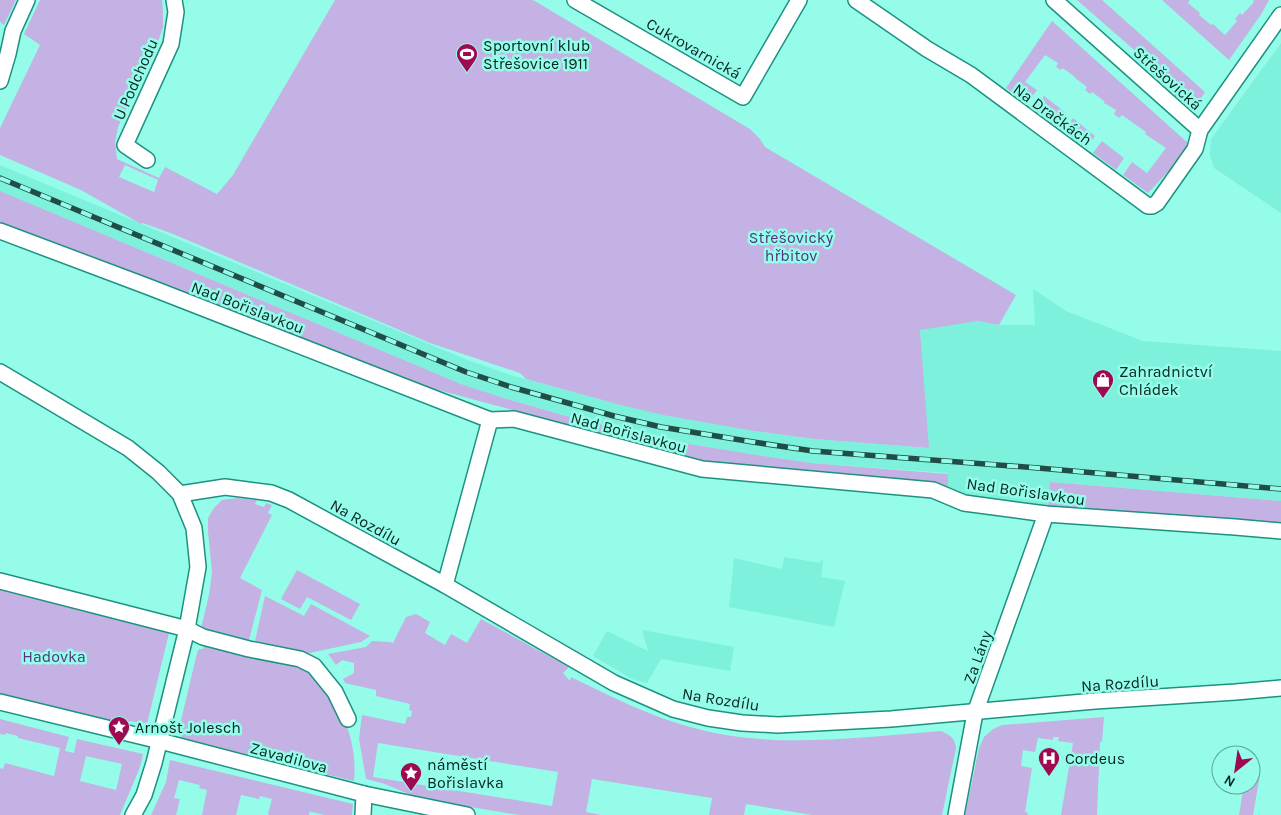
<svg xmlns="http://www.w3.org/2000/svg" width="1281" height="815" font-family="Karla,sans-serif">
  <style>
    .built { fill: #7ef1dc }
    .green { fill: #c3b2e3; fill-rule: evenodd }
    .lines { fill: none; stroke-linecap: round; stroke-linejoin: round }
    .street-casing { stroke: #1c9281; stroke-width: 18 }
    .street { stroke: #fff; stroke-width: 15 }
    .rail-casing { stroke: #204e47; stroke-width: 5.5 }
    .rail { stroke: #95fce9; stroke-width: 4; stroke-dasharray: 11; stroke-linecap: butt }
    .labels { text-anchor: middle; stroke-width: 5; stroke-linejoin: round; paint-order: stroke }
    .poi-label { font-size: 16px; fill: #052722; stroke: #95fce9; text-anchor: start }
    .street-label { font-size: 16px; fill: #052722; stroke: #95fce9 }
    .park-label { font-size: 16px; fill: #553481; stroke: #95fce9 }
  </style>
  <rect width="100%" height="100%" fill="#95fce9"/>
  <g class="built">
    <polygon points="1281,43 1281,213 1214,168 1210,156 1210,148 1211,139"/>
    <polygon points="0,165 470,361 514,376 617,404 754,431 814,439 928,448 920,329 978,321 999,325 1035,325 1033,289 1066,311 1143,341 1281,351 1281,501 1050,482 1048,506 972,499 948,489 948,473 811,463 751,454 659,439 611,428 507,399 461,384 0,191"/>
    <polygon points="784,557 820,563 821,560 823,561 821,577 845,581 834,627 729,607 734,558 782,569"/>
    <polygon points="642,630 734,647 730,671 661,659 647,683 632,679 593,656 607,631 648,651"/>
  </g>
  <g class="green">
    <polygon points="0,0 16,0 4,25 0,22"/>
    <path d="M40,0H162L163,11V27L158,42L118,127L115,142L117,159L159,178L165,167L217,194L233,175L335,0H533L750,129L760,139L765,147L1016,295L999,325L978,321L920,330L929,448L814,439L754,431L663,415L617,404L526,379L520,373L430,343L173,234L143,223L141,224L81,190L0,155V128L40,45L24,34ZM125,165L158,180L154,192L119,177Z"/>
    <path d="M1077,0H1102L1205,92C1198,104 1193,105 1181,98L1178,99L1174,95L1172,83Z"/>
    <polygon points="1162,0 1190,0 1188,3 1200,13 1199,15 1211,25 1213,24 1225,35 1237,21 1235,19 1240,13 1242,15 1254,2 1253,0 1269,0 1262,13 1229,60"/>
    <polygon points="1052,21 1189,144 1176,163 1148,193 1123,175 1132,162 1147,173 1166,148 1145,134 1146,132 1122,115 1119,118 1114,114 1116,110 1104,103 1104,101 1092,92 1090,94 1085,90 1087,87 1075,78 1075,77 1063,68 1061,70 1056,67 1058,63 1045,55 1025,82 1037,90 1027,104 1006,88"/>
    <polygon points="1044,96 1066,113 1057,126 1034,109"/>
    <polygon points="1073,118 1095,136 1086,148 1064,131"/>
    <polygon points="1102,141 1124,158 1116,170 1093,153"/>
    <polygon points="0,191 461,384 507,399 563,415 659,439 751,454 811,463 948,474 948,489 930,484 702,461 505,408 431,388 0,223"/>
    <polygon points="1050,482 1281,501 1281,526 1048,506"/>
    <polygon points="237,498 257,500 255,504 264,507 266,503 272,505 268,513 272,515 240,578 262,590 249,640 201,628 209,595 212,572 208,532 208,518 214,508 222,500"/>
    <polygon points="297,570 360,604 351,620 307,597 300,609 281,599"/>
    <polygon points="0,589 169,633 147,724 130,721 125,726 0,696"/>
    <polygon points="265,596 304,616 311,604 370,636 361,642 305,654 255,641"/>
    <path d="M416,614L430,622L425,633L445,645L451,634L467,643L481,619L569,667L563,673L570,681L571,677C612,697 651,717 694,728C775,750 859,737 941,731C950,735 955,738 956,748L942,815H812L746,804L744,815H709L712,798L592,779L586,812L601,815H519L440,802L416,797L382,783L366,779L359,739L362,715L405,724L407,717H411L412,711L409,710L410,704L376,696V690L345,683L343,679L354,673V663L342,660L336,665L328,654L366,647L372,641L390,642L393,643L406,617ZM378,743L558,772L552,806L373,777Z"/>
    <path d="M205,643L293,663L316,674L346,724C353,742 356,762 354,781L181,739L182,733L179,729L197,653L199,649H203Z"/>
    <polygon points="1104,717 1102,742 1100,742 1097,815 1061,815 1073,743 1058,741 1059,737 1053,737 1053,740 1038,738 1035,752 1023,750 1021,766 1032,768 1025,812 1027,812 1028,815 965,815 979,748 984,737 993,729 1002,725"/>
    <path d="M0,719L69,737L65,751L74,753L77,739L143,754L140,767L120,815H0V768L3,769L5,763L54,776L60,748L18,738V736L6,733L5,735L0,734ZM86,756L122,764L116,790L80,781Z"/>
    <polygon points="170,760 353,804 352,815 325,815 311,812 310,810 309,815 269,815 268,814 272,799 260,796 259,799 241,795 236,815 202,815 207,790 199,788 200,785 179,780 174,798 180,799 176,815 151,815 166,782"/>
    <polygon points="1251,773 1260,775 1253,815 1239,815 1244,785 1251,785"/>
  </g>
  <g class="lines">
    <g class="street-casing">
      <g id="street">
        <polyline points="575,0 743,97 799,0"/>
        <polyline points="856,0 927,49 971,75 1148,206 1152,206 1157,203 1195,149 1200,130 1281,15"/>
        <polyline points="1054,0 1200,130"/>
        <polyline points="0,81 8,54 13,31 27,0"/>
        <polyline points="147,160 125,145 171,44 176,12 174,0"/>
        <polyline points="0,231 149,287 490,420 514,419 702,469 933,490 964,503 1046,514 1235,527 1281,531"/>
        <polyline points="0,372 128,448 158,472 180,494 194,528 198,567 187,629 154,763 144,795 133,815"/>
        <polyline points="180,494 225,487 271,493 289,500 445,585 614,683 673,709 708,718 742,723 778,725 891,719 1095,701 1236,692 1281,688"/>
        <polyline points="0,581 187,629 203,637 249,649 300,659 314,666 335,692 348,719"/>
        <polyline points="445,585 490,420"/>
        <polyline points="0,702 160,741 364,794 467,815"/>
        <polyline points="363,815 364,794"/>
        <polyline points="956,815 975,713 1046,514"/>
      </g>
    </g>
    <use href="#street" class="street"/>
    <g class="rail-casing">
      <polyline id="rail" points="0,178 466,372 511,387 614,416 661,427 753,442 813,451 1038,468 1281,489"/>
    </g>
    <use href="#rail" class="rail"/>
  </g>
  <defs>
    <g id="stadium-pin" transform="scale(1.125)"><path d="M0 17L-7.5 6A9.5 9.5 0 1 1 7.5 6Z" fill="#9e0952" stroke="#95fce9"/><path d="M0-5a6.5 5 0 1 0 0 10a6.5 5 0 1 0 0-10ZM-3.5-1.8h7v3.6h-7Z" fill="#fff"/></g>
    <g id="shop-pin" transform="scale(1.125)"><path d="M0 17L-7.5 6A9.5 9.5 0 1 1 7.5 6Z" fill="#9e0952" stroke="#95fce9"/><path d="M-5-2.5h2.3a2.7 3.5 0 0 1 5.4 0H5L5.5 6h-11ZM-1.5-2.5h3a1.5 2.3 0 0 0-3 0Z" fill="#fff"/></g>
    <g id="sight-pin" transform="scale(1.125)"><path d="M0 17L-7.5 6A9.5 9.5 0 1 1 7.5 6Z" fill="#9e0952" stroke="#95fce9"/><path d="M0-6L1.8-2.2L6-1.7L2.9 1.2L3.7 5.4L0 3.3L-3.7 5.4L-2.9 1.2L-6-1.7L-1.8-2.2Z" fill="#fff"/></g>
    <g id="hospital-pin" transform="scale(1.125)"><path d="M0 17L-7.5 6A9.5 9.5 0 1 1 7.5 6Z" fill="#9e0952" stroke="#95fce9"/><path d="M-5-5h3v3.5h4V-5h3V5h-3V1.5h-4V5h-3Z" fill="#fff"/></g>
  </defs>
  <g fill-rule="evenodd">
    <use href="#stadium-pin" x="467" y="54"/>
    <use href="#shop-pin" x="1103" y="380"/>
    <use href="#sight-pin" x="119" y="727"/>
    <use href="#hospital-pin" x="1049" y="758"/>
    <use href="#sight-pin" x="411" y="773"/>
  </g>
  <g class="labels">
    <g class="poi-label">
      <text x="483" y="51">Sportovní klub<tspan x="483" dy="18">Střešovice 1911</tspan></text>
      <text x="1119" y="377">Zahradnictví<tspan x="1119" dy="18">Chládek</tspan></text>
      <text x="135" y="733">Arnošt Jolesch</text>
      <text x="1065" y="764">Cordeus</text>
      <text x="427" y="770">náměstí<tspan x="427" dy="18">Bořislavka</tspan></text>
    </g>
    <g class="street-label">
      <text transform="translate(694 48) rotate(30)" y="6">Cukrovarnická</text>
      <text transform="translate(1168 78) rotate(42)" y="6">Střešovická</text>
      <text transform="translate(135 79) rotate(-66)" y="6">U Podchodu</text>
      <text transform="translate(1053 114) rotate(36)" y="6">Na Dračkách</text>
      <text transform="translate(248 307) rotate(21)" y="6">Nad Bořislavkou</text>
      <text transform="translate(629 432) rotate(15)" y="6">Nad Bořislavkou</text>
      <text transform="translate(1026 491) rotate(8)" y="6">Nad Bořislavkou</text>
      <text transform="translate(366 522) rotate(29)" y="6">Na Rozdílu</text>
      <text transform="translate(977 657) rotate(-70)" y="6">Za Lány</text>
      <text transform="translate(1120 683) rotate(-4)" y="6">Na Rozdílu</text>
      <text transform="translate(721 699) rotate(9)" y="6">Na Rozdílu</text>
      <text transform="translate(289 757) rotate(15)" y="6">Zavadilova</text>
    </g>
    <g class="park-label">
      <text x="791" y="243">Střešovický<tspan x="791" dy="18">hřbitov</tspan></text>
      <text x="54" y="662">Hadovka</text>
    </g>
  </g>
  <g transform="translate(1236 770) rotate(210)"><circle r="24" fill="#95fce9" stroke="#5ba799"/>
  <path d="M0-4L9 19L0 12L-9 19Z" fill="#9e0952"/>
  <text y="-8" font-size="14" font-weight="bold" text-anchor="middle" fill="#052722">N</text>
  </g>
</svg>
